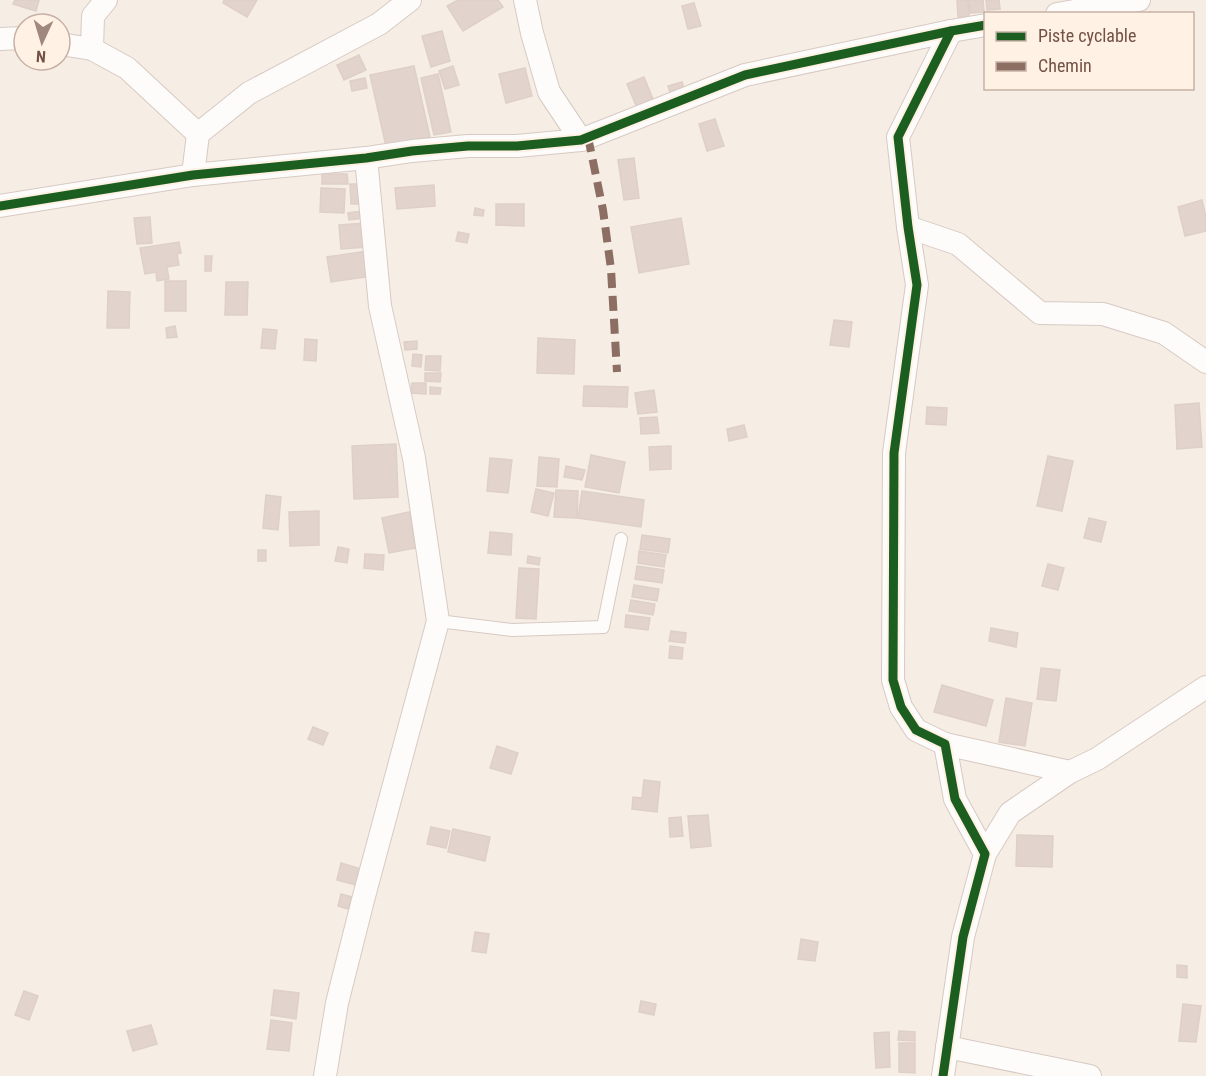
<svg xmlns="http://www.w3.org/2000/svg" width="1206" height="1076" font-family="'Roboto Condensed',sans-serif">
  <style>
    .building { fill: #e2d4cc; stroke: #decfc7; stroke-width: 1.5 }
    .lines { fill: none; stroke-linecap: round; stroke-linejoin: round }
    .service-casing { stroke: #d7cac3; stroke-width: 14 }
    .minor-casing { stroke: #d7cac3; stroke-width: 24 }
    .service { stroke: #fefcfb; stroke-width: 12 }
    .minor { stroke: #fefcfb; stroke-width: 22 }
    .quiet { stroke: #8d6e63; stroke-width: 8; stroke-dasharray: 15 8; stroke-linecap: butt }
    .cycleway-casing { stroke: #fff1e4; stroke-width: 13 }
    .cycleway { stroke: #1b5e20; stroke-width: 9 }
  </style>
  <rect width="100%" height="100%" fill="#f6ede5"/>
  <g class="building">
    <polygon points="15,0 39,0 36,11 13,4"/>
    <polygon points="224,0 257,0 247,17 223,3"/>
    <polygon points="458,0 498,0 503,7 463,31 447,6"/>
    <polygon points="957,0 968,0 969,17 958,17"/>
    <polygon points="969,0 983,0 984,12 970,13"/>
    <polygon points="986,0 999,0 1000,9 987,10"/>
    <polygon points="694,3 701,26 688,29 682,6"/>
    <polygon points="442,31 450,61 431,67 422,36"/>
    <polygon points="359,55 366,70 344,80 337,65"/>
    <polygon points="414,66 430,137 386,146 370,75"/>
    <polygon points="453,66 459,85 445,89 439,71"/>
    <polygon points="525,68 532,96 506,103 499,74"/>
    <polygon points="438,74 451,132 434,135 421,78"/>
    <polygon points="644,77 655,104 638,110 627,84"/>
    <polygon points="365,78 367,88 352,91 350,81"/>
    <polygon points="682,82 685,93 671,96 668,86"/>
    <polygon points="715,119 724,146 707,151 699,124"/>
    <polygon points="634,158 639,198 624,200 618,160"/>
    <polygon points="322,174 347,174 348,184 322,184"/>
    <polygon points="350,184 362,184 362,204 351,204"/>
    <polygon points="434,185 435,206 397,209 395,188"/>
    <polygon points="321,188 345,189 344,213 320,212"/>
    <polygon points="1202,200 1206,217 1206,231 1185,236 1178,207"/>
    <polygon points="496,204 524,204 524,226 496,225"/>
    <polygon points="475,208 484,210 483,216 474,215"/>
    <polygon points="362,211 363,218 349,220 348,213"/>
    <polygon points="150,217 152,243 137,244 134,218"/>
    <polygon points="681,218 689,264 639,273 631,227"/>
    <polygon points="365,223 367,247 341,249 339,225"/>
    <polygon points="458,232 469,234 467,243 456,241"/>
    <polygon points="179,242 181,253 177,254 179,265 167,267 169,279 157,281 156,272 145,274 140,248"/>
    <polygon points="367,251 371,276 331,282 327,257"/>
    <polygon points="205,256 212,256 211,271 205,271"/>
    <rect x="165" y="281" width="21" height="30"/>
    <polygon points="226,282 248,282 247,315 225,315"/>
    <polygon points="108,291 130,292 129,328 107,328"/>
    <polygon points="834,320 852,322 849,347 830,345"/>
    <polygon points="175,326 177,337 167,338 166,328"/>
    <polygon points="263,329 277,330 275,349 261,348"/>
    <polygon points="538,338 575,340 574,374 537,373"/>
    <polygon points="305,339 317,340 316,361 304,360"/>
    <polygon points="417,341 417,349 405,350 404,342"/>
    <polygon points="413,354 422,355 421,367 412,366"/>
    <polygon points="426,356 441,356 440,371 425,370"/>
    <polygon points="425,373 441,373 440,382 425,381"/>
    <polygon points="412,383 426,383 426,394 411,393"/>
    <polygon points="584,386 628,387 627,407 583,406"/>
    <polygon points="430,387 441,388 440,394 430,394"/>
    <polygon points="654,390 657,412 638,414 635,393"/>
    <polygon points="1199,403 1202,447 1177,449 1175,405"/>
    <polygon points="927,407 947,408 946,425 926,424"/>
    <polygon points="657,417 659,433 641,434 640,418"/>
    <polygon points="744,425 747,437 729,441 727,429"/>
    <polygon points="396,444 398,497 354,499 352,446"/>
    <polygon points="671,446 671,469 650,470 649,447"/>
    <polygon points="591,455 625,462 619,493 585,487"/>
    <polygon points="1048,456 1073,461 1062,511 1037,506"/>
    <polygon points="539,457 559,459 557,487 537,486"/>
    <polygon points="490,458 512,460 508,493 487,491"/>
    <polygon points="566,466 585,470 582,480 564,477"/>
    <polygon points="536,489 554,493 548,516 531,512"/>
    <polygon points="556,490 578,491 577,518 554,517"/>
    <polygon points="582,491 644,500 641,527 578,518"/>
    <polygon points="266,495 281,497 278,530 263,528"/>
    <polygon points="319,511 319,545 290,546 289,512"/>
    <polygon points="409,512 416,548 389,553 382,518"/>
    <polygon points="1089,518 1106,522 1101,542 1084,538"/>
    <polygon points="490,532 512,534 511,555 488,553"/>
    <polygon points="642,535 670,539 668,553 640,549"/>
    <polygon points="338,547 349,549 347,563 335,561"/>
    <rect x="258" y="550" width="8" height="11"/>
    <polygon points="639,551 666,555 664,567 638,563"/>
    <polygon points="365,554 384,555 383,570 364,568"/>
    <polygon points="528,556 540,558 539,565 527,563"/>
    <polygon points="1048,564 1064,568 1058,590 1042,586"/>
    <polygon points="637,566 664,570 662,583 635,579"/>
    <polygon points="519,568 539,569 536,619 516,618"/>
    <polygon points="634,585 659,589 657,601 632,597"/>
    <polygon points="631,600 655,604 653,615 629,611"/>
    <polygon points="626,615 650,618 648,630 625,627"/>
    <polygon points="991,628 1018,633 1016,647 989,641"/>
    <polygon points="671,631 686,633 685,643 669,641"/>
    <polygon points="670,646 683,648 682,659 669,658"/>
    <polygon points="1041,668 1060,670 1056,701 1037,699"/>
    <polygon points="942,685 993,700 986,726 934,712"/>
    <polygon points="1006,698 1032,703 1025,746 999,742"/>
    <polygon points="313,727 328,733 323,745 308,739"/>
    <polygon points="497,746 518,753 511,774 490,768"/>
    <polygon points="644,780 660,782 657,812 632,809 633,797 642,798"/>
    <polygon points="708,815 711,846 691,848 688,816"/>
    <polygon points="681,817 683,836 670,837 669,818"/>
    <polygon points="431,827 450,831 446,848 427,844"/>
    <polygon points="453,829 490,837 485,861 448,852"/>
    <polygon points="1017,835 1053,836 1052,867 1016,866"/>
    <polygon points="341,863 361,869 356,885 337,880"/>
    <polygon points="341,894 352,897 348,909 338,906"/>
    <polygon points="475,932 489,934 486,953 472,951"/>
    <polygon points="801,939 818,942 815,961 798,959"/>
    <polygon points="1177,965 1187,966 1187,978 1177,977"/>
    <polygon points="274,990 299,993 296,1019 271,1015"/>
    <polygon points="24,991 38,996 29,1020 15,1015"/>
    <polygon points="641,1001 656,1004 654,1015 639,1012"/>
    <polygon points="1183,1004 1201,1006 1196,1042 1179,1041"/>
    <polygon points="271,1020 292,1023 289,1051 267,1049"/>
    <polygon points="151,1025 157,1044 133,1051 127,1031"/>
    <polygon points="899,1031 915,1032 915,1041 898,1040"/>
    <polygon points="889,1032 890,1067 876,1068 874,1033"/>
    <polygon points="899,1043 915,1043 915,1073 899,1072"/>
  </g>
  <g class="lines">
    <g class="service-casing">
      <polyline id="service" points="438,621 512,630 603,627 621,539"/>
    </g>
    <g class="minor-casing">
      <g id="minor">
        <polyline points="525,0 532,33 549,92 581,140"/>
        <polyline points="1057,14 1139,0"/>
        <polyline points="0,39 24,38"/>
        <polyline points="60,44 92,49 127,68 198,134"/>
        <polyline points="92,49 93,16 106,0"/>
        <polyline points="193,175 198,134 249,93 379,24 410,0"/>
        <polyline points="0,206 193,175 366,158 412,151 468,146 517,146 581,140 745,75 951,31 986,25"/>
        <polyline points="908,227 958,244 1040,313 1103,314 1164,333 1206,362"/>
        <polyline points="945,744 1070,772"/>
        <polyline points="985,854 1010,813 1070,772 1097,759 1206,687"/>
        <polyline points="947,1047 1090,1076"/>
        <polyline points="325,1076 337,1003 363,900 438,621 414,458 380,306 366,158"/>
        <polyline points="943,1076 963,937 985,854 955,799 945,744 916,730 901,707 893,680 894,453 917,285 908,227 898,137 951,31"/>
      </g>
    </g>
    <use href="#service" class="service"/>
    <use href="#minor" class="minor"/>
    <polyline class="quiet" points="588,137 603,210 611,269 617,372"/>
    <g class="cycleway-casing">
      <g id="cycleway">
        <polyline points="0,206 193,175 366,158 412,151 468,146 517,146 581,140 745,75 951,31 986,25"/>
        <polyline points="943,1076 963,937 985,854 955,799 945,744 916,730 901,707 893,680 894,453 917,285 908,227 898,137 951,31"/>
      </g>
    </g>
    <use href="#cycleway" class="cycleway"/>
  </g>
  <rect x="984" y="12" width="210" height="78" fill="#fff1e4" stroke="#c7b1a5" stroke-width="1.5"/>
  <rect x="996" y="32" width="30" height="9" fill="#1b5e20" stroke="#c7b1a5" stroke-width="1.5"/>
  <text x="1038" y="42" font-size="18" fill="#735146">Piste cyclable</text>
  <rect x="996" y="62" width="30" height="9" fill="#8d6e63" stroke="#c7b1a5" stroke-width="1.5"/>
  <text x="1038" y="72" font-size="18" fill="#735146">Chemin</text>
  <g transform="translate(42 42) rotate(184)"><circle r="28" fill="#fff1e4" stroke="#c7b1a5" stroke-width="1.5"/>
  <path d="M0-4.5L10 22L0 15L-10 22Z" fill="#a1887e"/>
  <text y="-9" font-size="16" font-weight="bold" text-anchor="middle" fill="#735146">N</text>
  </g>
</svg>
